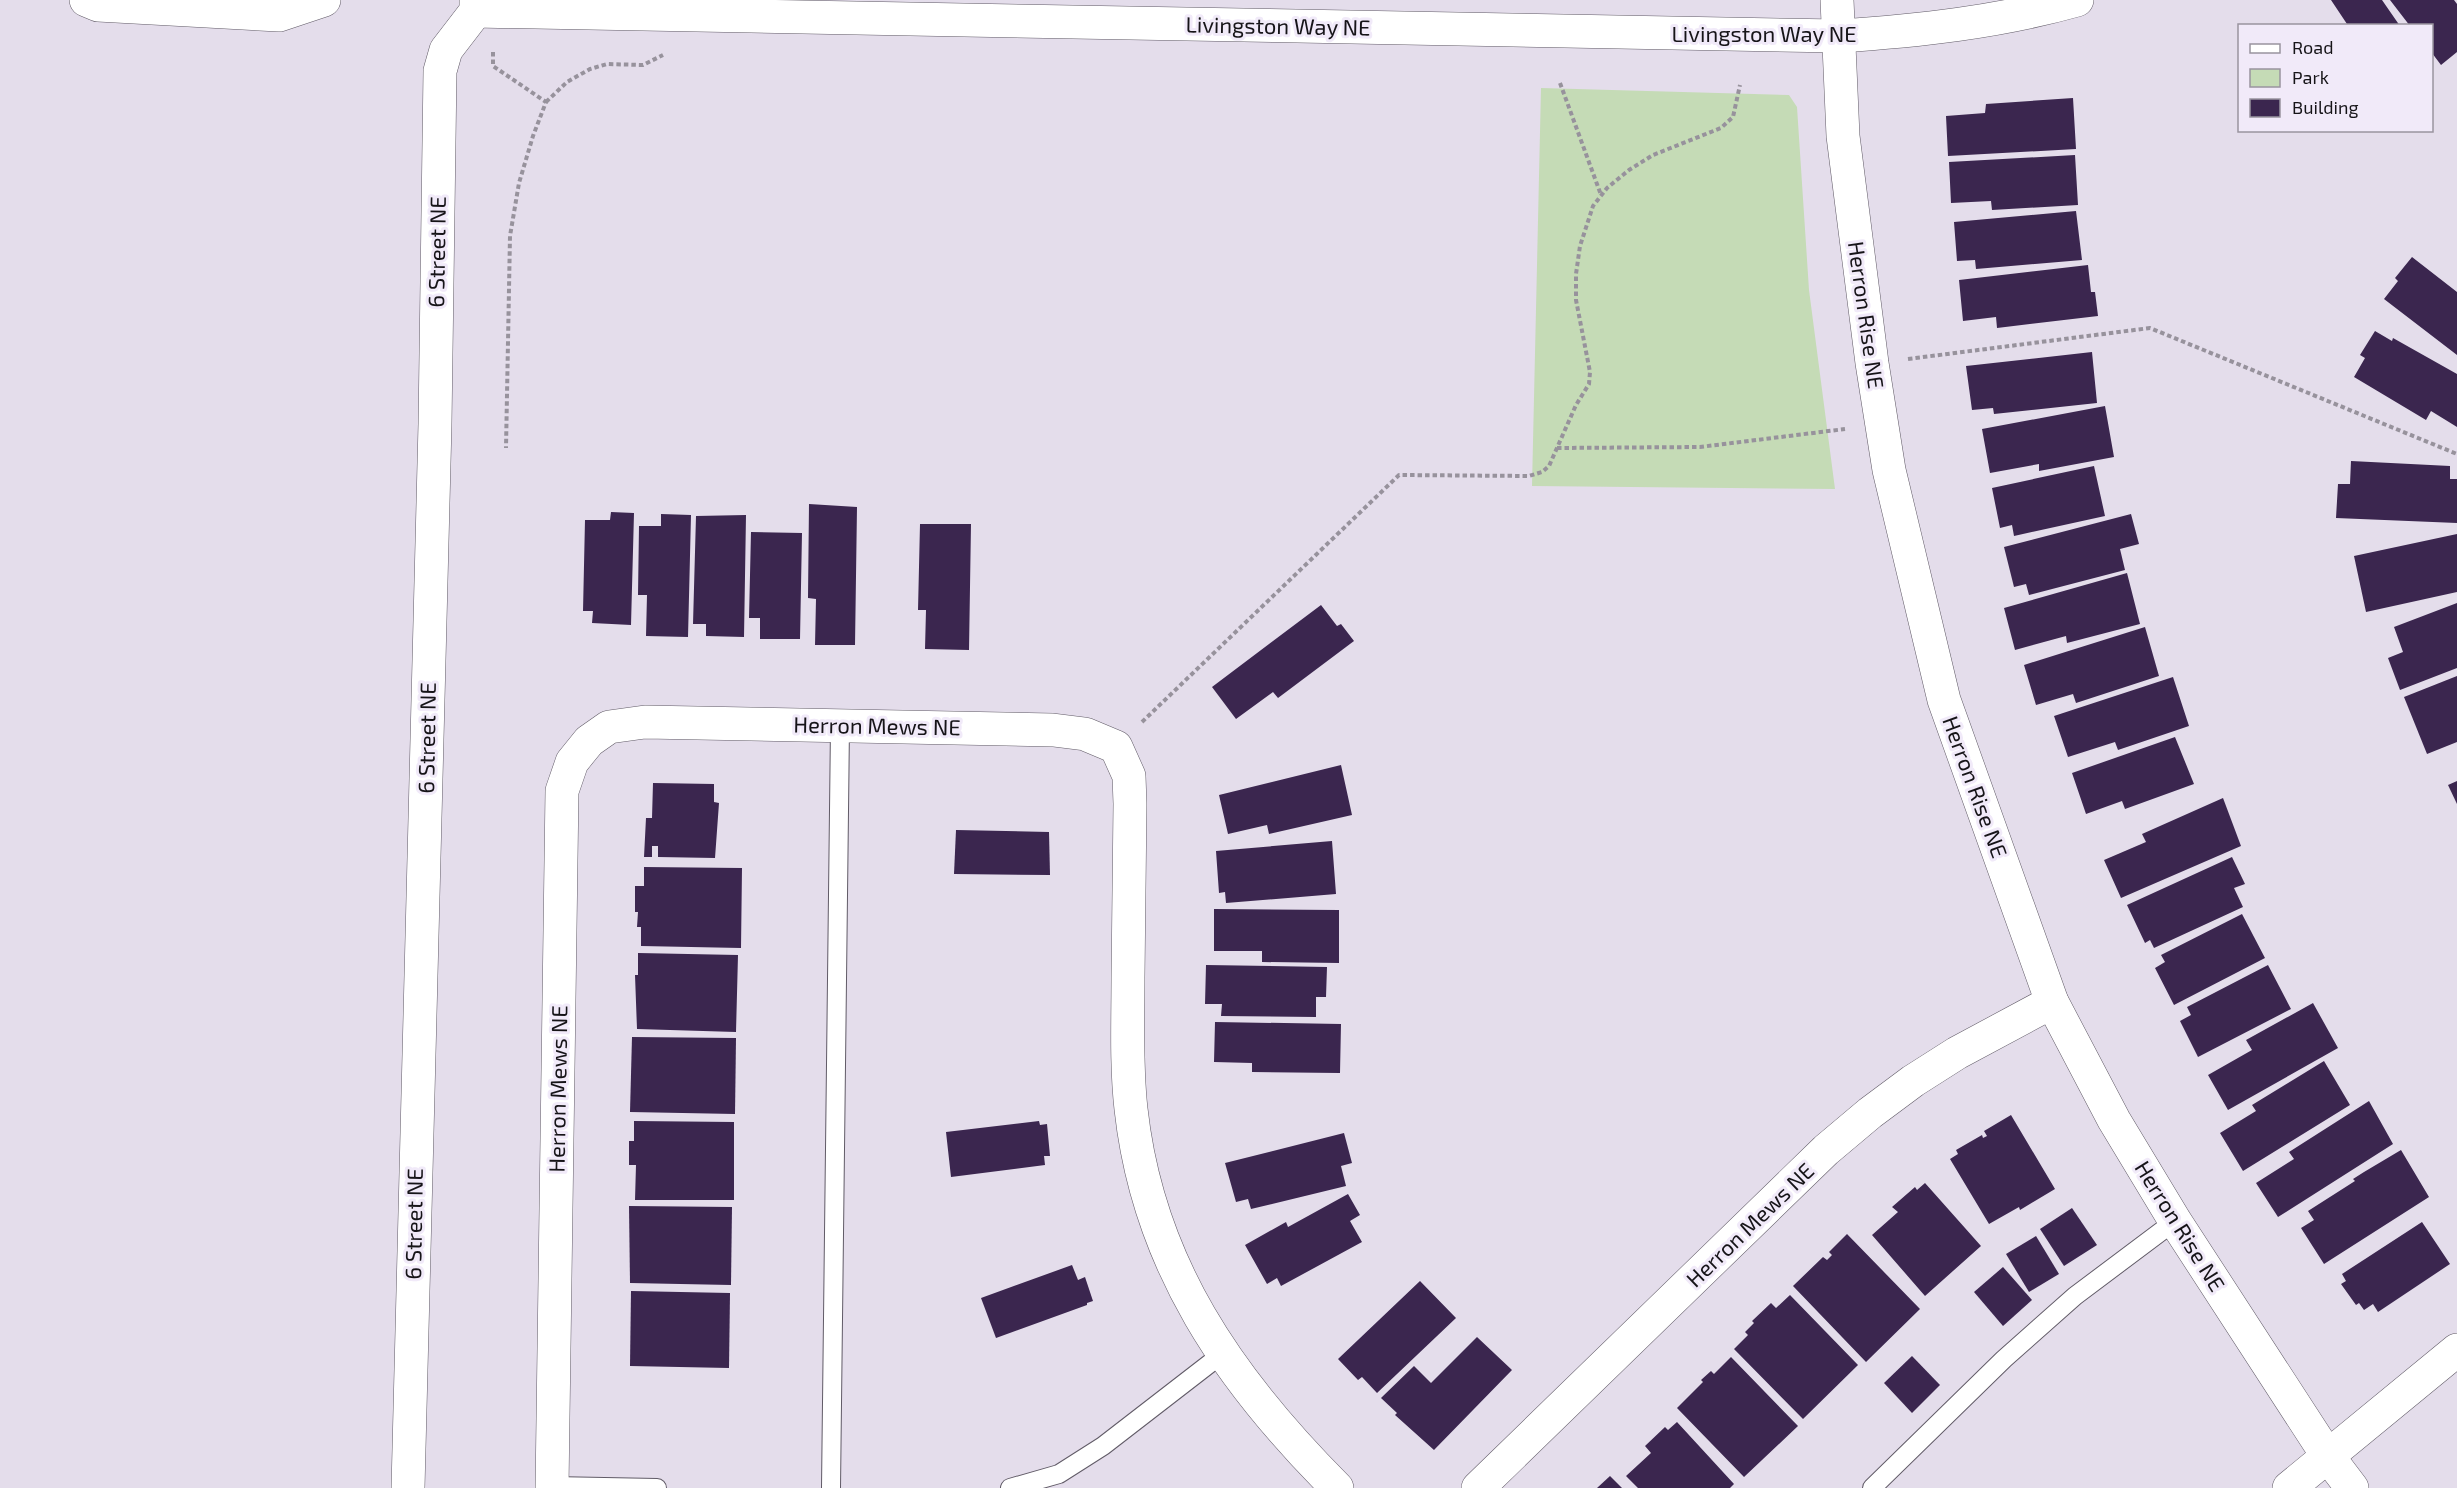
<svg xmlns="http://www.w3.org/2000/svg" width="2457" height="1488" font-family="'Exo 2',sans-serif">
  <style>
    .green { fill: #c5dbb6 }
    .building { fill: #3b264f }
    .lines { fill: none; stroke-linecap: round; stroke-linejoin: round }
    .service-casing { stroke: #615b67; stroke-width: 20 }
    .minor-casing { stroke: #615b67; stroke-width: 34 }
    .path { stroke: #97929c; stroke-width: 4; stroke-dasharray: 4.5 3; stroke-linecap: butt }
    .service { stroke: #fff; stroke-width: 18 }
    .minor { stroke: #fff; stroke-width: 33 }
    .labels { text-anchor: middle; stroke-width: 6; stroke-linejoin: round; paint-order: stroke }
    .street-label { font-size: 22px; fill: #161418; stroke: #f1eaf9 }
  </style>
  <rect width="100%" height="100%" fill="#e4ddeb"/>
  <polygon class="green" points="1541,88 1789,95 1797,107 1809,290 1835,489 1532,486"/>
  <g class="building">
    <polygon points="2331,0 2382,0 2400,26 2344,26 2347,24"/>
    <polygon points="2390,0 2454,0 2457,4 2457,52 2441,65 2432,53 2432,26 2410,26"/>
    <polygon points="2073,98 2076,149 1948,156 1946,116 1985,113 1986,104"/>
    <polygon points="2075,155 2078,205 1992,210 1991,201 1951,203 1949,162"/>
    <polygon points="2076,211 2082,260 1976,269 1975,260 1957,261 1954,222"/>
    <polygon points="2412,257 2457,292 2457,355 2384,299 2398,281 2395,278"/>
    <polygon points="2088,265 2091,292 2095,292 2098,316 1997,328 1996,317 1963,321 1959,280"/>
    <polygon points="2375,331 2392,341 2393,338 2457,374 2457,427 2431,411 2426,420 2354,377 2365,358 2360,355"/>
    <polygon points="2092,352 2097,403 1994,414 1993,408 1972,410 1966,366"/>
    <polygon points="2105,406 2114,457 2039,471 2039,464 1990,473 1982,429"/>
    <polygon points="2351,461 2450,466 2450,479 2457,479 2457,523 2336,518 2338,484 2350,484"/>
    <polygon points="2094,466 2105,516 2014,536 2012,525 2000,528 1992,488"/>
    <polygon points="809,504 857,507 855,645 815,645 816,599 808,598"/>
    <polygon points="611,512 634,513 631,625 592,623 593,611 583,611 585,520 610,520"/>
    <polygon points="661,514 691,515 688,637 646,636 647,595 638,595 639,526 661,526"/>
    <polygon points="2131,514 2139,544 2120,549 2125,570 2029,595 2026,584 2014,587 2004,547"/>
    <polygon points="746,515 744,637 706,636 706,624 693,624 696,516"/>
    <polygon points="920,524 971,524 969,650 925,649 926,610 918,610"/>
    <polygon points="751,532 802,533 800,639 760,639 760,618 749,618"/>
    <polygon points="2457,534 2457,592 2366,612 2354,556"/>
    <polygon points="2127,573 2140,624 2067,643 2066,636 2015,650 2004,608"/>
    <polygon points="2457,603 2457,668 2400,690 2388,658 2403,652 2394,627"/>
    <polygon points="1321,605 1337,626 1341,624 1354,641 1278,698 1273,692 1236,719 1212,687"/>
    <polygon points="2145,627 2159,676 2076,703 2073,694 2036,705 2024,665"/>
    <polygon points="2457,676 2457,742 2427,754 2404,697"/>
    <polygon points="2173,677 2189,726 2118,750 2115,742 2068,757 2054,716"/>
    <polygon points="2175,737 2194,784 2125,809 2122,801 2086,814 2072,773"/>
    <polygon points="1341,765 1352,815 1269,834 1267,825 1228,834 1219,795"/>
    <polygon points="2457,781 2457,804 2448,785"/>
    <polygon points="653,783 714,784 714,802 719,803 715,858 658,857 658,846 652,846 652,857 644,857 646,818 652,818"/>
    <polygon points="2223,798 2241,846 2121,898 2104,860 2146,842 2142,834"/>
    <polygon points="956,830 1049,832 1050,875 954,874"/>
    <polygon points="1332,841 1336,894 1226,903 1225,892 1219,893 1216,851"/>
    <polygon points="2232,857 2245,884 2234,888 2243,907 2154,948 2150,940 2145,943 2127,905"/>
    <polygon points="644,867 742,868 741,948 641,946 641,927 637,927 638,912 635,912 635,886 644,886"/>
    <polygon points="1214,909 1339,910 1339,963 1262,962 1262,951 1214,951"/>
    <polygon points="2242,914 2265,958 2174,1005 2155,968 2165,962 2161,955"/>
    <polygon points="638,953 738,955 736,1032 637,1029 635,975 638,975"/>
    <polygon points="1206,965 1327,967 1326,997 1316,997 1316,1017 1221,1016 1222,1004 1205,1004"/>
    <polygon points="2268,965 2291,1009 2198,1057 2180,1021 2191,1015 2187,1007"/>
    <polygon points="2313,1003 2338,1048 2228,1110 2208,1075 2252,1050 2246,1040"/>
    <polygon points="1215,1022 1341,1024 1340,1073 1252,1072 1252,1063 1214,1062"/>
    <polygon points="632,1037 736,1038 735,1114 630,1112"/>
    <polygon points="2324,1061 2350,1105 2243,1171 2220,1133 2256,1111 2252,1105"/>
    <polygon points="2369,1101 2393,1144 2278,1217 2256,1183 2294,1159 2289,1152"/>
    <polygon points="2011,1115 2055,1189 2020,1210 2019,1207 1989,1224 1950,1159 1958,1154 1956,1150 1982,1135 1983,1138 1987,1136 1984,1131"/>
    <polygon points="634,1121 734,1122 734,1200 635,1200 636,1165 629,1165 629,1141 634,1141"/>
    <polygon points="1039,1121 1040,1125 1047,1124 1050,1156 1044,1156 1045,1165 951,1177 946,1132"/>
    <polygon points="1344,1133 1352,1163 1341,1166 1346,1186 1251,1209 1248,1199 1236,1202 1225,1163"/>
    <polygon points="2401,1150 2429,1197 2324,1264 2301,1228 2314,1220 2308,1211 2355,1181 2353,1179 2364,1172"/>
    <polygon points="1925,1183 1981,1246 1925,1296 1872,1235 1898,1212 1892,1207 1915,1187 1917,1190"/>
    <polygon points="1348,1194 1360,1215 1350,1221 1362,1242 1281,1286 1277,1278 1267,1284 1245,1245 1286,1222 1288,1227"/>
    <polygon points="629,1206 732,1207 731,1285 630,1283"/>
    <polygon points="2072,1208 2097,1245 2064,1266 2040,1229"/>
    <polygon points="2422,1222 2450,1264 2378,1312 2373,1304 2364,1310 2359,1303 2356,1305 2341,1284 2346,1281 2342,1274"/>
    <polygon points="1847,1234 1920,1309 1866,1362 1793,1286 1823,1257 1827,1260 1832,1255 1829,1252"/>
    <polygon points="2036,1236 2059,1274 2029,1292 2006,1254"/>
    <polygon points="1072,1265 1078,1280 1085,1277 1093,1301 1087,1303 1087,1305 996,1338 981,1298"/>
    <polygon points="2003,1267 2032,1300 2003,1326 1974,1292"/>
    <polygon points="1420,1281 1456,1318 1377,1393 1362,1377 1358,1380 1338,1359"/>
    <polygon points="631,1291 730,1293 729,1368 630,1366"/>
    <polygon points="1790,1295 1858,1365 1803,1419 1734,1349 1748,1335 1745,1332 1754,1323 1752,1321 1771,1303 1776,1308"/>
    <polygon points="1477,1337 1512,1370 1434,1450 1395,1415 1397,1413 1381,1398 1414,1366 1431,1383"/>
    <polygon points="1912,1356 1940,1385 1912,1413 1884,1383"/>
    <polygon points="1731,1357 1798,1426 1744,1477 1677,1408 1703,1382 1701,1380 1711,1371 1714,1374"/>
    <polygon points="1677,1422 1734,1484 1730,1488 1638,1488 1626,1476 1651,1453 1645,1446 1665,1427 1668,1430"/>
    <polygon points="1610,1476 1622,1488 1597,1488"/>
  </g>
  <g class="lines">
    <g class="service-casing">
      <g id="service">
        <polyline points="552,1486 657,1488"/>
        <polyline points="831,1488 840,726"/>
        <polyline points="1010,1488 1059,1474 1103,1446 1222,1354"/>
        <polyline points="1872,1488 2004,1359 2075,1296 2175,1221"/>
      </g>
    </g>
    <g class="minor-casing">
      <g id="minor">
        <polyline points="86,0 98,5 279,15 324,0"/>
        <polyline points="1837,0 1843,136 1872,363 1889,470 1944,700 2052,1002 2114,1120 2175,1221 2327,1455 2352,1488"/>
        <path d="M476,11L1838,36C1918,31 1999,22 2077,0"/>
        <polyline points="408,1488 435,424 440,71 446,50 476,11 476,0"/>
        <path d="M552,1488L562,791L572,762L589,741L609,727L645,722L1053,730L1085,734L1116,747L1129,776L1130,804C1129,862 1129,919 1128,977C1128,1020 1126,1065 1131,1109C1148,1264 1229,1380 1337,1488"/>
        <polyline points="1478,1488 1826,1150 1870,1113 1913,1081 1957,1053 2052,1002"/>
        <polyline points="2289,1488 2457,1350"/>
      </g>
    </g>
    <g class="path">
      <polyline points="493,52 493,66 546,102 533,136 519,183 510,236 506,448"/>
      <polyline points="1560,83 1601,195"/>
      <polyline points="546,102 567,82 590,69 607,64 643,65 663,55"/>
      <polyline points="1908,359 2150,328 2457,454"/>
      <polyline points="1557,448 1700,447 1845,429"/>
      <polyline points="1142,722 1399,475 1529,476 1542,472 1549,466 1576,405 1589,384 1590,372 1576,300 1576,274 1580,246 1593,206 1607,188 1629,170 1653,155 1721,128 1733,117 1740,85"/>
    </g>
    <use href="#service" class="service"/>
    <use href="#minor" class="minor"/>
  </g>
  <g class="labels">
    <g class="street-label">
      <text transform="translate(1278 26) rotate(1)" y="8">Livingston Way NE</text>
      <text x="1764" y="42">Livingston Way NE</text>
      <text transform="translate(437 252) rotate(-89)" y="8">6 Street NE</text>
      <text transform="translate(1866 315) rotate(82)" y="8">Herron Rise NE</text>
      <text transform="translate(877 726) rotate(1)" y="8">Herron Mews NE</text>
      <text transform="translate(427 738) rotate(-89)" y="8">6 Street NE</text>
      <text transform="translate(1975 787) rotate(70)" y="8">Herron Rise NE</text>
      <text transform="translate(558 1089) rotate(-89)" y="8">Herron Mews NE</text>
      <text transform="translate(414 1224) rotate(-89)" y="8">6 Street NE</text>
      <text transform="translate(1750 1225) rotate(-44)" y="8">Herron Mews NE</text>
      <text transform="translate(2180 1226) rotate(58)" y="8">Herron Rise NE</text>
    </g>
  </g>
  <rect x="2238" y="24" width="195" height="108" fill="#f1eaf9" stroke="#99949f" stroke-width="1.5"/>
  <rect x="2250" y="44" width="30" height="9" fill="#ffffff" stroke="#99949f" stroke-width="1.5"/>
  <text x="2292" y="54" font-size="18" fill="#161418">Road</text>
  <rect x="2250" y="69" width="30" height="18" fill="#c5dbb6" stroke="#99949f" stroke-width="1.5"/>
  <text x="2292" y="84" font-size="18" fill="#161418">Park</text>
  <rect x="2250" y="99" width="30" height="18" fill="#3b264f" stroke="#99949f" stroke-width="1.5"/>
  <text x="2292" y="114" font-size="18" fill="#161418">Building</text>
</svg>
